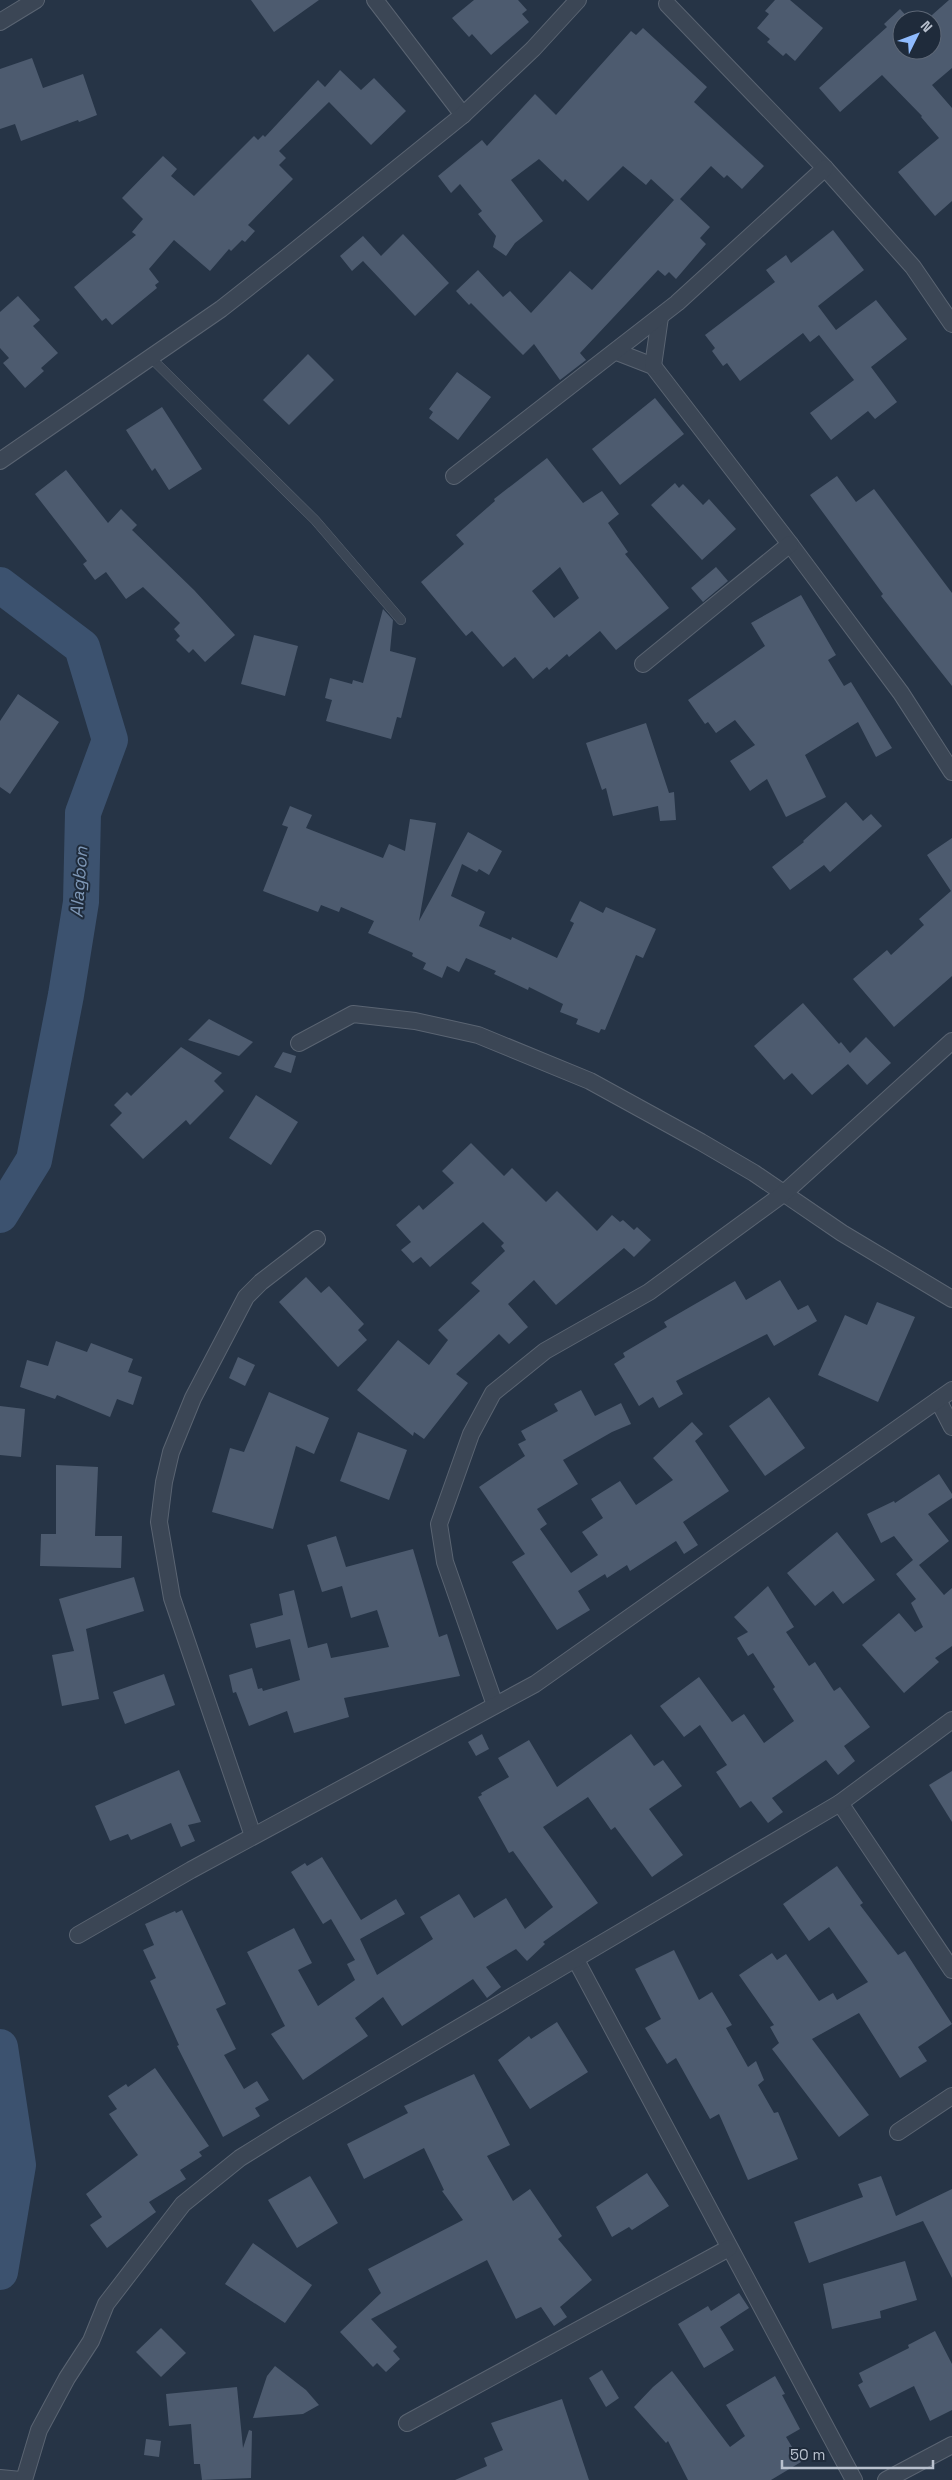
<svg xmlns="http://www.w3.org/2000/svg" width="952" height="2480" font-family="'Space Grotesk',sans-serif">
  <style>
    .lines { fill: none; stroke-linecap: round; stroke-linejoin: round }
    .river { stroke: #3c526f; stroke-width: 36 }
    .building { fill: #4d5b6f; fill-rule: evenodd }
    .lane-casing { stroke: #5a6472; stroke-width: 10 }
    .street-casing { stroke: #5a6472; stroke-width: 18 }
    .lane { stroke: #3b4655; stroke-width: 9 }
    .street { stroke: #3b4655; stroke-width: 16 }
    .labels { text-anchor: middle; stroke-width: 4; stroke-linejoin: round; paint-order: stroke }
    .water-label { font-size: 18px; font-style: italic; fill: #7f98b7; stroke: #1f2b3b }
  </style>
  <rect width="100%" height="100%" fill="#263446"/>
  <g class="lines">
    <g class="river">
      <polyline points="0,585 82,647 110,740 83,813 81,902 66,995 34,1160 0,1215"/>
      <polyline points="0,2047 18,2165 0,2272"/>
    </g>
  </g>
  <g class="building">
    <polygon points="251,0 319,0 274,32"/>
    <polygon points="474,0 518,0 527,10 522,14 529,22 491,55 472,34 469,37 452,18"/>
    <polygon points="775,0 790,0 823,28 795,61 786,53 783,56 767,42 770,39 757,28 769,14 765,11"/>
    <polygon points="949,0 952,0 952,68 932,85 952,108 952,201 935,216 898,172 939,138 921,117 922,116 882,75 840,112 819,88 887,27 884,24 900,9 910,20 902,20 902,50 932,50 932,15"/>
    <polygon points="643,28 707,87 694,102 764,166 742,189 727,175 724,178 711,166 680,199 710,227 700,238 706,244 676,279 669,272 665,276 658,270 580,353 586,360 560,380 534,344 523,355 471,303 469,305 456,291 478,270 503,297 510,291 531,313 570,271 592,290 674,200 651,179 646,185 623,166 588,201 565,179 563,182 539,159 511,180 543,221 515,243 506,256 493,247 496,236 478,214 482,211 460,184 451,193 438,176 482,140 487,146 535,94 556,115 631,31 636,35"/>
    <polygon points="32,58 43,88 83,74 97,115 79,122 78,120 21,141 15,124 0,129 0,69"/>
    <polygon points="340,70 361,90 374,78 406,111 371,145 329,102 279,151 286,158 279,165 293,179 248,225 255,231 245,242 242,240 231,251 229,249 210,271 174,240 149,269 159,282 155,285 157,288 112,325 106,318 102,321 74,287 136,235 132,232 143,219 122,198 163,156 177,169 171,176 194,196 254,136 258,140 263,135 265,137 318,80 325,87"/>
    <polygon points="833,230 864,270 818,306 836,330 876,300 907,339 871,367 897,402 875,419 868,411 831,440 810,413 854,380 819,335 810,342 803,333 740,381 727,363 723,366 712,351 715,348 705,335 775,282 766,270 786,255 791,263"/>
    <polygon points="403,234 449,283 415,316 363,261 352,271 340,256 363,236 381,256"/>
    <polygon points="18,296 40,320 33,326 58,353 41,368 44,371 25,388 3,363 9,358 0,348 0,312"/>
    <polygon points="308,354 334,380 289,425 263,400"/>
    <polygon points="457,372 491,397 458,440 429,418 433,412 429,409"/>
    <polygon points="655,398 684,434 620,485 592,449"/>
    <polygon points="162,407 202,469 169,490 155,468 152,471 126,430"/>
    <path d="M547,458L583,503L602,491L619,514L608,523L628,552L625,554L669,608L616,650L600,631L569,657L567,654L549,670L547,667L533,679L515,657L503,667L472,631L466,636L421,582L464,544L456,535L495,501L494,499ZM560,567L579,598L554,618L532,591Z"/>
    <polygon points="66,470 108,523 121,509 137,525 132,530 194,590 235,635 205,662 193,649 189,653 176,640 180,636 174,629 180,623 143,587 126,599 106,572 95,580 83,564 87,561 35,494"/>
    <polygon points="837,476 856,502 874,489 952,593 952,686 881,596 883,594 810,495"/>
    <polygon points="675,483 679,488 683,484 703,505 709,499 736,529 702,560 651,505"/>
    <polygon points="716,567 728,581 703,602 691,588"/>
    <polygon points="801,595 836,655 828,660 844,686 851,682 892,748 876,757 858,722 805,755 826,797 786,817 767,779 750,791 730,761 755,745 735,720 716,733 708,722 705,724 688,700 765,646 751,623"/>
    <polygon points="383,609 393,620 390,651 416,658 401,718 397,717 391,739 326,721 332,700 325,698 330,678 352,684 353,680 363,683"/>
    <polygon points="254,635 298,646 285,696 241,684"/>
    <polygon points="18,694 59,722 10,794 0,787 0,721"/>
    <polygon points="646,723 669,793 674,792 676,820 660,821 658,806 613,816 606,788 602,790 586,743"/>
    <polygon points="846,802 863,821 871,814 882,826 830,872 824,865 790,890 772,867 804,842 803,841"/>
    <polygon points="290,806 312,815 306,828 383,858 389,844 405,851 410,819 436,823 419,921 468,832 502,851 489,875 479,869 477,872 462,864 451,896 485,912 479,926 511,940 512,937 557,958 574,923 570,921 580,901 603,913 606,907 656,929 643,958 636,955 605,1030 601,1029 599,1033 576,1024 578,1019 560,1012 563,1004 529,987 528,990 494,974 496,971 466,958 459,972 447,966 442,978 423,969 426,963 412,956 413,953 368,933 374,921 341,907 339,912 321,905 318,912 263,891 288,827 282,825"/>
    <polygon points="952,838 952,976 894,1027 853,979 887,950 891,955 924,925 919,919 951,891 927,855"/>
    <polygon points="803,1003 839,1044 841,1042 850,1053 866,1037 891,1063 867,1085 848,1064 812,1095 792,1073 784,1080 754,1046"/>
    <polygon points="209,1019 253,1042 239,1056 188,1040"/>
    <polygon points="181,1047 222,1073 214,1081 224,1091 190,1125 186,1120 143,1159 110,1125 122,1113 114,1105 127,1092 131,1096"/>
    <polygon points="283,1052 296,1056 291,1073 274,1067"/>
    <polygon points="256,1095 298,1122 271,1165 229,1138"/>
    <polygon points="471,1143 504,1176 512,1168 546,1202 557,1191 597,1231 612,1215 620,1222 623,1220 634,1230 637,1227 651,1240 634,1257 624,1248 556,1305 534,1280 508,1304 528,1327 509,1344 499,1334 456,1374 468,1383 424,1439 414,1432 413,1436 357,1390 398,1340 429,1365 448,1340 438,1330 480,1291 471,1283 505,1251 501,1246 504,1243 483,1222 430,1267 421,1257 413,1263 401,1250 411,1242 396,1225 419,1205 423,1210 454,1183 442,1171"/>
    <polygon points="306,1277 321,1293 329,1286 364,1324 358,1330 367,1340 338,1367 279,1302"/>
    <polygon points="780,1280 798,1310 808,1305 817,1321 774,1346 767,1334 676,1381 683,1394 659,1408 653,1397 639,1406 614,1364 625,1357 623,1353 667,1327 664,1322 735,1281 746,1300"/>
    <polygon points="877,1302 915,1317 878,1402 818,1375 845,1315 867,1325"/>
    <polygon points="56,1341 87,1352 91,1343 133,1359 128,1372 142,1377 133,1405 117,1399 110,1417 57,1395 55,1399 20,1387 27,1360 48,1366"/>
    <polygon points="238,1357 255,1365 245,1386 229,1378"/>
    <polygon points="581,1390 595,1416 621,1403 631,1424 612,1432 563,1460 578,1484 537,1509 547,1524 540,1529 571,1573 598,1555 582,1532 603,1518 591,1499 620,1481 636,1505 673,1480 653,1458 692,1422 703,1434 695,1441 729,1491 683,1522 698,1545 684,1554 676,1541 630,1571 627,1565 607,1578 605,1574 578,1591 590,1610 557,1630 512,1562 525,1554 479,1487 525,1456 518,1444 526,1440 521,1431 558,1411 554,1404"/>
    <polygon points="269,1392 329,1418 314,1454 296,1446 273,1529 212,1512 230,1448 244,1452"/>
    <polygon points="769,1397 805,1448 765,1476 729,1426"/>
    <polygon points="0,1406 25,1409 21,1457 0,1455"/>
    <polygon points="358,1432 407,1450 389,1500 340,1481"/>
    <polygon points="56,1465 98,1467 95,1536 122,1536 121,1568 40,1566 41,1534 56,1534"/>
    <polygon points="939,1474 952,1494 952,1498 928,1514 949,1541 919,1565 944,1595 952,1588 952,1646 935,1658 939,1662 904,1693 862,1645 899,1613 915,1632 923,1627 911,1603 916,1599 896,1574 913,1560 894,1536 881,1543 867,1514 894,1501 895,1503"/>
    <polygon points="837,1532 875,1580 843,1604 833,1591 815,1606 787,1573"/>
    <polygon points="336,1536 346,1567 413,1549 439,1637 447,1634 460,1676 344,1698 349,1717 294,1733 287,1711 249,1726 236,1692 233,1693 229,1675 252,1668 258,1689 262,1688 263,1691 300,1680 290,1639 256,1648 250,1624 283,1615 279,1594 294,1590 308,1648 327,1643 331,1658 389,1647 377,1610 351,1618 342,1586 322,1592 307,1545"/>
    <polygon points="134,1577 144,1611 86,1629 99,1699 62,1706 52,1655 74,1651 59,1599"/>
    <polygon points="768,1586 794,1627 786,1632 809,1666 815,1662 834,1691 840,1687 870,1727 844,1746 855,1761 838,1775 826,1760 772,1798 783,1812 768,1823 751,1801 740,1808 716,1772 727,1765 700,1725 684,1737 660,1706 699,1677 732,1722 744,1714 764,1743 794,1721 773,1689 775,1687 753,1653 748,1656 737,1638 748,1632 734,1617"/>
    <polygon points="164,1674 175,1705 125,1724 113,1692"/>
    <polygon points="482,1734 489,1749 476,1756 468,1742"/>
    <polygon points="631,1734 654,1766 663,1760 682,1786 649,1809 683,1855 652,1877 615,1827 611,1830 588,1797 543,1827 598,1903 543,1942 545,1944 527,1961 516,1949 486,1967 501,1987 487,1998 473,1979 402,2026 383,1997 355,2018 368,2036 303,2080 271,2034 285,2026 247,1952 294,1928 312,1963 298,1970 318,2006 355,1980 347,1964 355,1960 331,1919 323,1924 291,1872 305,1863 307,1866 322,1857 361,1920 396,1899 405,1914 360,1939 377,1975 433,1939 420,1917 459,1894 474,1918 506,1898 525,1929 553,1907 513,1851 509,1853 478,1797 482,1795 481,1793 509,1777 498,1758 529,1740 557,1787"/>
    <polygon points="179,1770 201,1822 188,1825 195,1841 181,1847 171,1823 131,1840 128,1834 110,1841 95,1806"/>
    <polygon points="952,1771 952,1822 929,1785"/>
    <polygon points="837,1866 863,1903 860,1905 898,1955 905,1951 952,2024 918,2047 927,2061 900,2078 859,2013 812,2039 869,2115 839,2137 772,2049 779,2043 770,2027 774,2025 739,1975 772,1953 777,1960 786,1954 819,2001 833,1993 837,2000 868,1982 829,1927 809,1941 783,1904"/>
    <polygon points="182,1910 226,2004 216,2009 236,2049 224,2055 244,2089 257,2081 269,2100 255,2108 260,2116 223,2137 177,2046 179,2045 150,1981 156,1978 143,1950 154,1945 145,1924 175,1911 176,1913"/>
    <polygon points="674,1950 699,2000 712,1992 732,2025 726,2028 748,2067 756,2061 764,2080 758,2085 774,2113 778,2112 798,2159 748,2180 719,2114 710,2119 676,2058 667,2064 645,2028 661,2019 635,1969"/>
    <polygon points="557,2022 588,2072 530,2109 498,2060 529,2036 531,2039"/>
    <polygon points="155,2068 209,2146 199,2152 202,2156 180,2170 186,2179 149,2202 156,2212 107,2248 90,2225 102,2217 86,2194 138,2155 109,2114 117,2109 108,2096 126,2084 128,2087"/>
    <polygon points="474,2074 510,2145 487,2156 513,2201 530,2189 562,2236 558,2239 592,2280 560,2307 567,2317 554,2326 541,2307 516,2319 487,2260 371,2319 397,2347 393,2351 400,2359 386,2372 377,2363 373,2367 340,2332 381,2293 368,2269 463,2220 442,2191 444,2190 424,2148 364,2179 347,2144 408,2113 404,2106"/>
    <polygon points="647,2173 669,2206 632,2230 629,2227 612,2237 596,2207"/>
    <polygon points="310,2176 338,2223 297,2248 268,2200"/>
    <polygon points="881,2176 896,2216 952,2189 952,2278 923,2221 809,2263 794,2222 863,2197 858,2184"/>
    <polygon points="253,2243 312,2285 285,2323 225,2284"/>
    <polygon points="905,2261 917,2300 880,2311 881,2318 832,2329 823,2284"/>
    <polygon points="739,2293 749,2308 720,2327 734,2350 704,2368 678,2324 708,2306 711,2311"/>
    <polygon points="161,2328 186,2353 161,2377 136,2352"/>
    <polygon points="935,2331 952,2364 952,2410 930,2421 914,2386 870,2408 858,2385 863,2382 859,2373 909,2348 908,2345"/>
    <polygon points="275,2366 306,2390 319,2405 303,2414 253,2418 267,2376"/>
    <polygon points="602,2370 619,2398 606,2407 589,2378"/>
    <polygon points="672,2371 730,2447 745,2436 726,2405 775,2376 785,2394 782,2395 800,2429 786,2437 801,2462 771,2480 688,2480 668,2441 666,2443 634,2407 653,2387"/>
    <polygon points="237,2387 243,2448 249,2430 252,2431 251,2478 202,2480 200,2464 194,2464 191,2424 169,2426 166,2394"/>
    <polygon points="562,2399 589,2480 455,2480 487,2466 484,2458 503,2450 491,2423"/>
    <polygon points="146,2439 161,2441 159,2457 144,2455"/>
  </g>
  <g class="lines">
    <g class="lane-casing">
      <polyline id="lane" points="151,358 315,520 401,620"/>
    </g>
    <g class="street-casing">
      <g id="street">
        <polyline points="375,0 463,115"/>
        <polyline points="667,4 825,168 913,267 952,324"/>
        <polyline points="0,22 36,0"/>
        <polyline points="617,352 653,366 790,544 901,693 952,772"/>
        <polyline points="653,366 660,317"/>
        <polyline points="0,461 221,309 282,261 463,115 533,49 578,0"/>
        <polyline points="454,476 677,303 825,168"/>
        <polyline points="643,664 790,544"/>
        <polyline points="299,1043 353,1014 415,1021 478,1035 590,1081 701,1142 754,1173 842,1233 952,1299"/>
        <polyline points="938,1400 952,1427"/>
        <polyline points="495,1705 445,1562 439,1524 471,1434 493,1393 545,1351 649,1292 783,1194 952,1041"/>
        <polyline points="840,1803 952,1970"/>
        <polyline points="253,1836 172,1598 159,1522 164,1482 171,1452 193,1398 246,1297 261,1282 317,1239"/>
        <polyline points="78,1935 191,1870 535,1684 952,1390"/>
        <polyline points="576,1960 854,2480"/>
        <polyline points="898,2132 952,2096"/>
        <polyline points="407,2423 729,2248"/>
        <polyline points="0,2478 21,2480"/>
        <polyline points="24,2480 39,2430 67,2378 91,2341 106,2304 183,2204 240,2158 285,2130 840,1803 952,1720"/>
        <polyline points="886,2480 952,2445"/>
      </g>
    </g>
    <use href="#lane" class="lane"/>
    <use href="#street" class="street"/>
  </g>
  <g class="labels">
    <g class="water-label">
      <text transform="translate(79 882) rotate(-86)" y="6">Alagbon</text>
    </g>
  </g>
  <g transform="translate(917 35) rotate(48)"><circle r="24" fill="#1f2b3b" stroke="#5d6776"/>
  <path d="M0-4L9 19L0 12L-9 19Z" fill="#8fbbfe"/>
  <text y="-8" font-size="14" font-weight="bold" text-anchor="middle" fill="#b9c1ce">N</text>
  </g>
  <path d="M782 2460v8h151v-8" fill="none" stroke="#b9c1ce" stroke-width="2.5"/>
  <text x="790" y="2460" font-size="15" fill="#b9c1ce" stroke="#1f2b3b" stroke-width="4" paint-order="stroke">50 m</text>
</svg>
